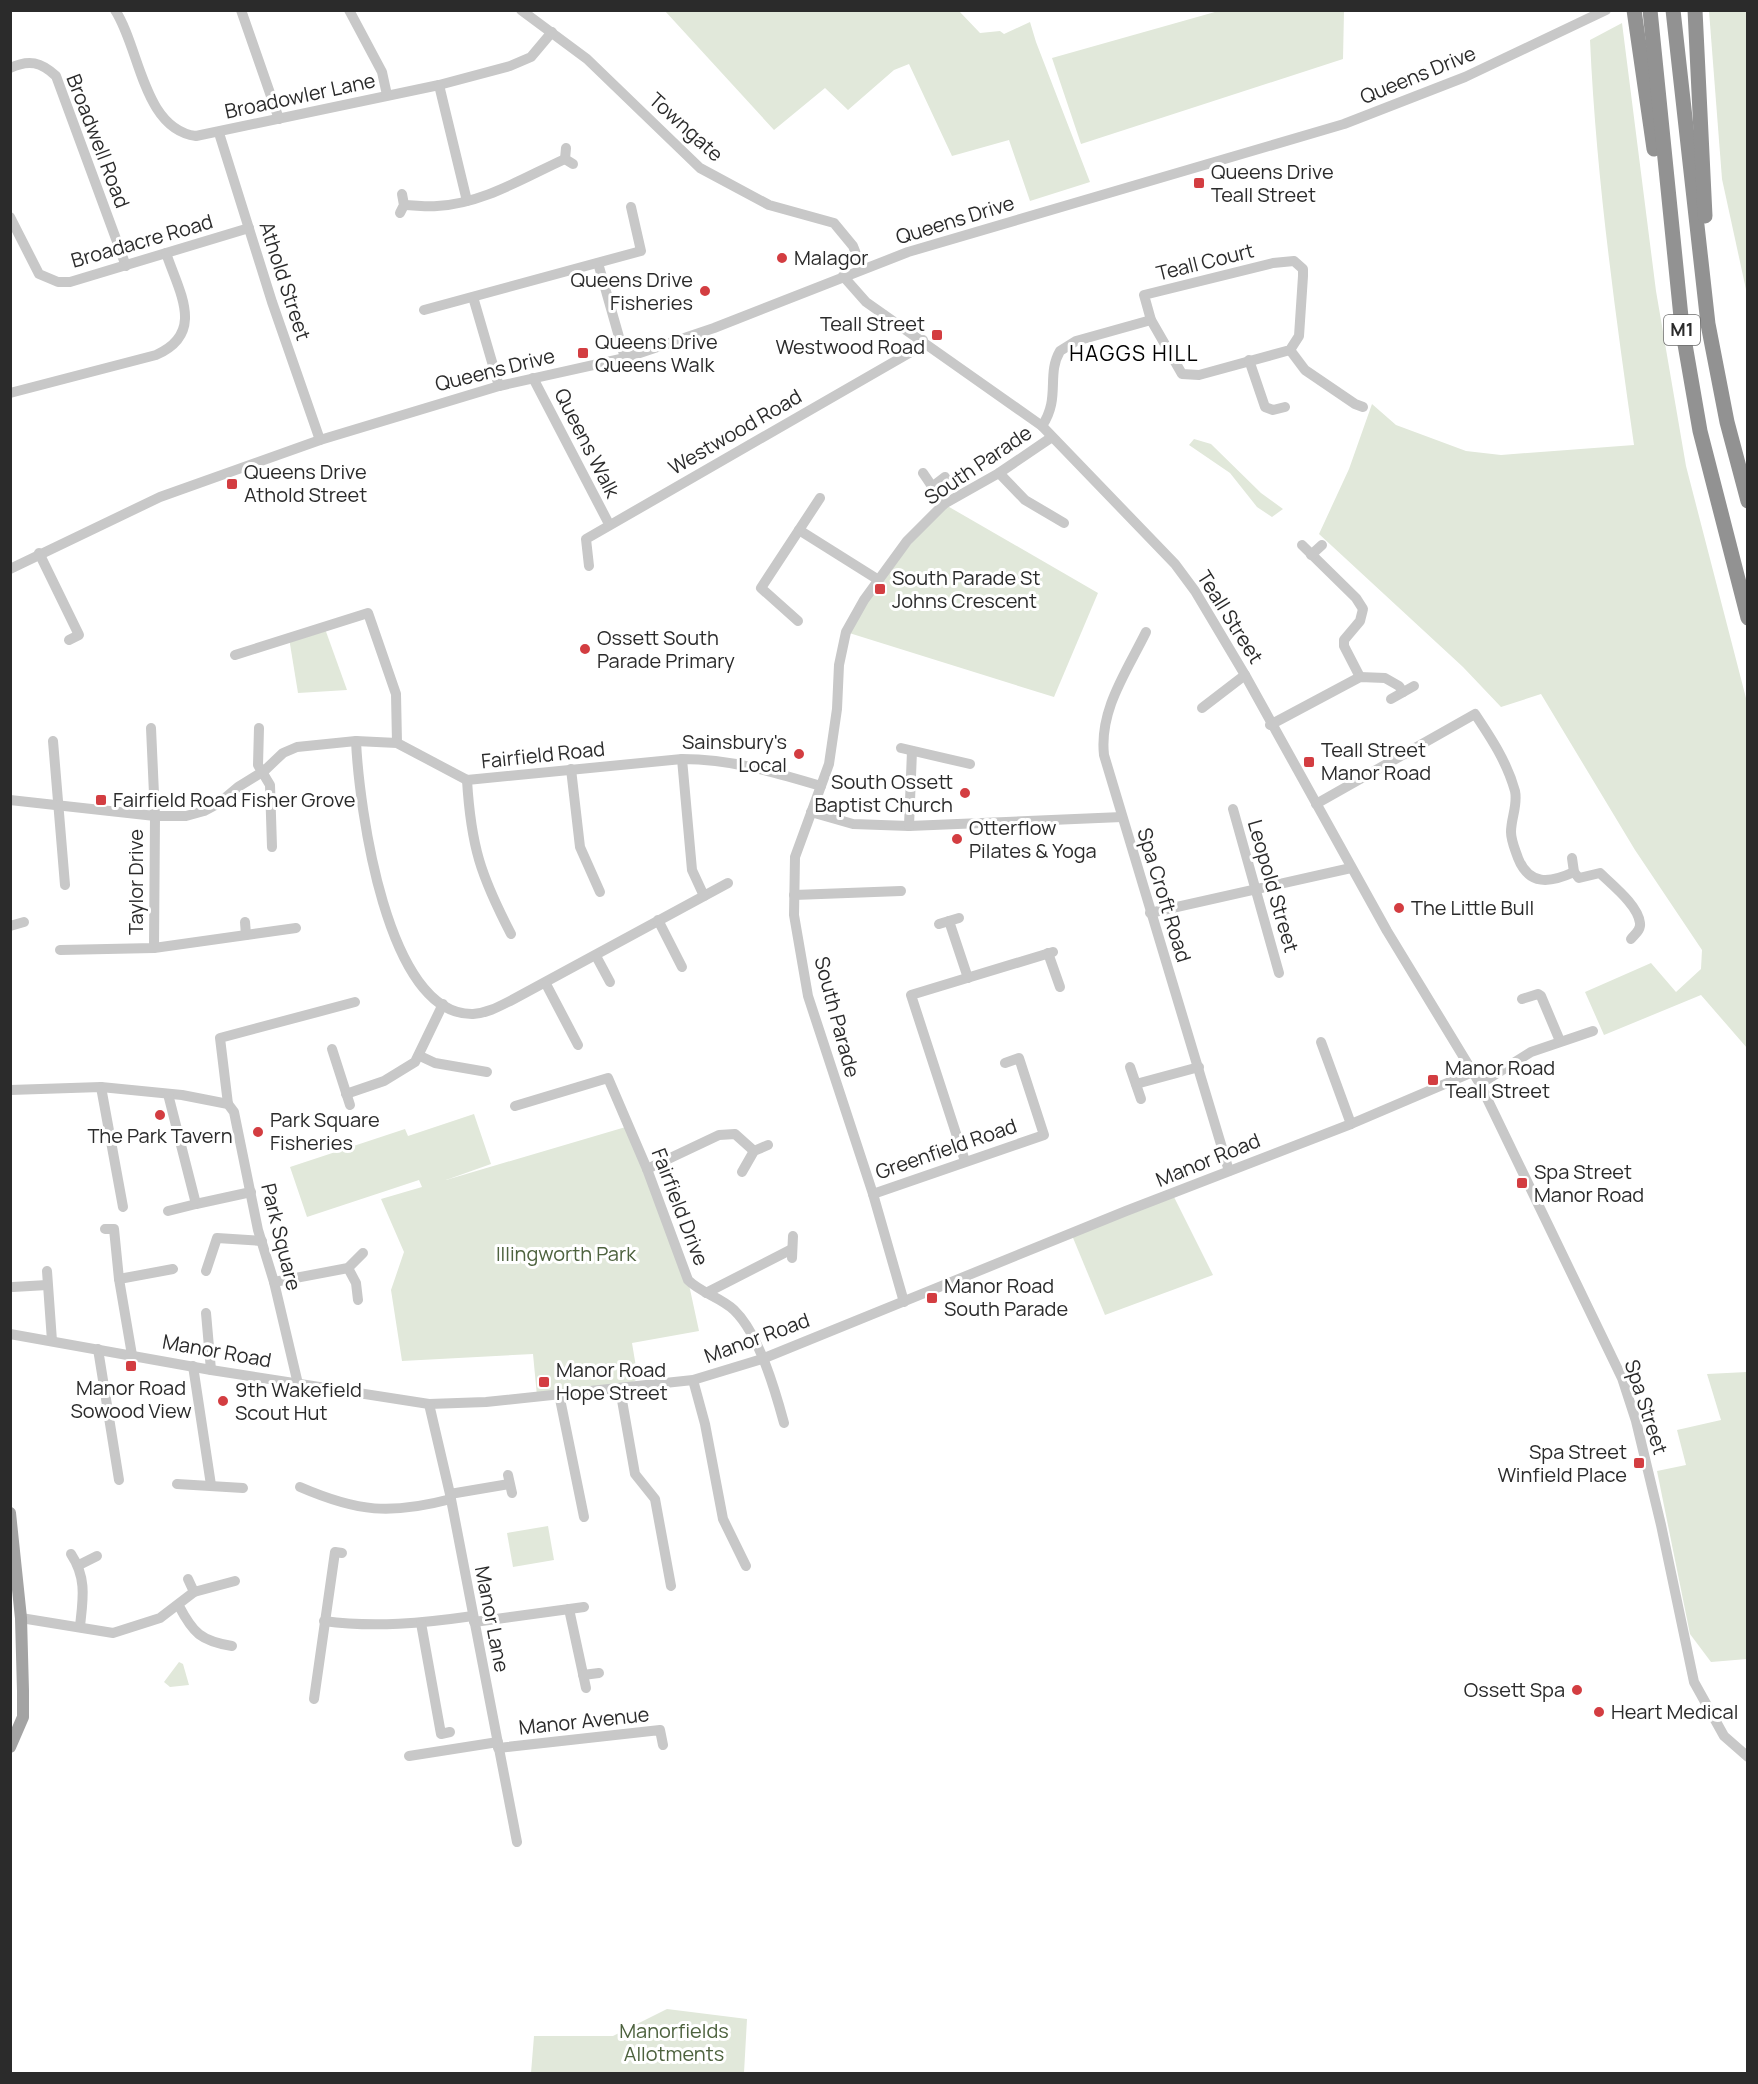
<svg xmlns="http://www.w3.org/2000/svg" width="1758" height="2084" font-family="Manrope,sans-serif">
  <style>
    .green { fill: #e1e8da }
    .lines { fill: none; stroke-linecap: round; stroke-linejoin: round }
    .minor { stroke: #c8c8c8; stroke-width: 10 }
    .major { stroke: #a3a3a3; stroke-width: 12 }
    .highway { stroke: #929292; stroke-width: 15 }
    .poi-dot { fill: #d33d41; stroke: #fff; stroke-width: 2 }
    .labels { text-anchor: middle; stroke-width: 6; stroke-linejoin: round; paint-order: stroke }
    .shield { fill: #fff; stroke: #6b6b6b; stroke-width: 1.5 }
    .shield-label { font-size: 18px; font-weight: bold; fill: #2b2b2b }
    .street-label { font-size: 20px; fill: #2b2b2b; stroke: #fff }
    .poi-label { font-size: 20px; fill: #2b2b2b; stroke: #fff; text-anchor: start }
    .park-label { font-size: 20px; fill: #4d623e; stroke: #fff }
    .neighbourhood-label { font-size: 21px; letter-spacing: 1.5px; fill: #000; stroke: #fff }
  </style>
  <rect width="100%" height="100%" fill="#fff"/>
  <g class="green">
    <polygon points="1222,10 1344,11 1343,59 1081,144 1052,58"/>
    <polygon points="665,11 959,11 980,33 1000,31 1004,34 1030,22 1036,42 1090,182 1030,201 1009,140 952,156 909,64 894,70 848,110 825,88 774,130"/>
    <polygon points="1709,11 1747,11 1747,294 1722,179"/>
    <path d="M1622,23L1656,291L1686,466L1747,702V1048L1701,995L1604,1035L1585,992L1651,963L1676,992L1701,969L1702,950L1635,850L1541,694L1501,707L1463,667L1319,534L1349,469L1372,404L1396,425L1466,451L1501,455L1634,445C1615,311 1596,175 1590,40Z"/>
    <polygon points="1194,439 1211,444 1261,493 1283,509 1272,517 1257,507 1230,473 1189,445"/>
    <polygon points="944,504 1098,593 1054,697 846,632 864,600"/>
    <polygon points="324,626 347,690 298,693 289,638"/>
    <polygon points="474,1114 491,1164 446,1180 629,1126 688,1280 699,1331 632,1343 638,1379 620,1389 537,1396 533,1354 402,1361 391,1290 404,1252 381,1199 422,1187 419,1180 307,1217 290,1167 405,1129 408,1136"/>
    <polygon points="1173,1195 1213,1275 1105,1315 1071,1233"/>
    <polygon points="1747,1372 1747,1659 1711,1662 1690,1634 1657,1471 1686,1465 1677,1430 1721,1420 1707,1374"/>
    <polygon points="548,1526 554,1560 513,1567 507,1533"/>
    <polygon points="179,1662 183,1664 189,1685 170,1687 164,1682"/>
    <polygon points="667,2009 747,2019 744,2073 531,2073 534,2036 613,2036"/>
  </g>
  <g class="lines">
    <g class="minor">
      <path d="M115,10C140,48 143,129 196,136L439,85L510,66L531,57L552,32"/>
      <polyline points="241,10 279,119"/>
      <polyline points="349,10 382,72 387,95"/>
      <polyline points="521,10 587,59 700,168 769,205 834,223 853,246 862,269"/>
      <path d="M10,68C29,59 41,62 56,76L126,266"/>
      <polyline points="439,85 467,201"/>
      <polyline points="219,133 272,302 320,440"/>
      <polyline points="566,148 565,159 573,164"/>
      <path d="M404,205C415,205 426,207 437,206C482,204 525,177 565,159"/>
      <polyline points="400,213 404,205 402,194"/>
      <polyline points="10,217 39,274 58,282 70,282 249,228"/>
      <polygon points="1294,261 1303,269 1303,276 1299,336 1290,350 1199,375 1182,374 1151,320 1144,295 1273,263"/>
      <polyline points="598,263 625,358"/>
      <polyline points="843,276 866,302 1042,426 1175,564 1195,591 1245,675 1387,931 1480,1084 1622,1378 1636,1421 1661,1525 1694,1682 1724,1736 1748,1757"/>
      <polyline points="473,297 499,386"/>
      <polyline points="424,310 641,251 631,207"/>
      <polyline points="1290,350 1305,370 1355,404 1363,407"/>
      <polyline points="1249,360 1265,407 1273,410 1285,407"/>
      <polyline points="533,378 609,524"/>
      <path d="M10,393L156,355C206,333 179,292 166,253"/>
      <path d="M1042,426C1061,398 1046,375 1060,351L1076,341L1151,320"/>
      <polyline points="923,473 944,504"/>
      <polyline points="999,473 1025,500 1064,523"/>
      <polyline points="932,487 945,477"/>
      <polyline points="799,530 877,579"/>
      <polyline points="1302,545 1356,598 1363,609 1360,621 1344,640 1344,646 1360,677"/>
      <polyline points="39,553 79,635 69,640"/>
      <polyline points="1311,555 1322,545"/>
      <polyline points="589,566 586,539 911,352 923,340"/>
      <polyline points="10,569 160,497 320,440 499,386 625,358 714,328 908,252 1344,124 1465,77 1606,10"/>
      <polyline points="798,621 761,588 820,498"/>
      <path d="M1146,632C1127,671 1099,710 1104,755L1229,1171"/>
      <polyline points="235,655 368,613 396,694 397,743"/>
      <polyline points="1391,699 1414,686"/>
      <polyline points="1202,708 1245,675"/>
      <polyline points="1270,725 1360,677 1385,678 1399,686 1403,692"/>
      <polyline points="151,728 155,816 154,948"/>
      <polyline points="259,728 258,765 270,785 272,847"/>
      <polyline points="53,741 65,885"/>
      <path d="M356,741C359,805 386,1016 473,1014C488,1013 500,1006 512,1000L728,883"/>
      <polyline points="901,748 970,764"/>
      <polyline points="682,759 692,870 704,896"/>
      <polyline points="571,769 580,847 600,892"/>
      <path d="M467,780C471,847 481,876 511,934"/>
      <path d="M10,800L155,816H186L204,811L219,803L238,787L264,771L283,753L297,747L356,741L397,743L467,780L682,759C731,759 774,772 821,786"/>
      <path d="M1316,804L1475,714C1491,738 1507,762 1515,791C1518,805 1511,818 1511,832C1511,841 1515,849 1518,858C1529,886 1550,883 1574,872"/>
      <polyline points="1233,809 1279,973"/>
      <polyline points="811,812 853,824 909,826 1122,817"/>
      <polyline points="909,826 912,751"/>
      <polyline points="1572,858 1574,872 1578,877"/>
      <path d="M1579,878L1600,873C1612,885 1638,905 1640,923C1641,930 1635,934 1631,939"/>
      <polyline points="794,895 901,891"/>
      <polyline points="1150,913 1351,868"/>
      <polyline points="658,920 682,967"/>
      <polyline points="949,921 968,978"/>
      <polyline points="245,922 246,935"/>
      <polyline points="939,924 959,918"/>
      <polyline points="10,926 24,922"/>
      <polyline points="60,950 154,948 296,928"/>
      <polyline points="1048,953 1060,987"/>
      <polyline points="596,956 610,982"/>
      <polyline points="546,984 578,1045"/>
      <polyline points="1522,999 1538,994 1541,996 1560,1041"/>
      <polyline points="1321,1042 1351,1124"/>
      <polyline points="332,1049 350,1105"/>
      <polyline points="420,1056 435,1063 487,1072"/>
      <polyline points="1130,1067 1141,1099"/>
      <polyline points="1136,1084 1199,1067"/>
      <polyline points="1480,1084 1531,1052 1593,1031"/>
      <polyline points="101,1087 123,1207"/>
      <polyline points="10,1090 101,1087 182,1095 228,1104 234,1112 258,1230 274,1282 298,1384"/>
      <polyline points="168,1094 196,1204 251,1192"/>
      <polyline points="346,1094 384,1081 415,1062 443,1004"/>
      <polyline points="228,1104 220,1038 355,1002"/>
      <path d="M515,1106L608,1078L647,1169L688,1280C701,1293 720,1297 734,1310C759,1334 775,1390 784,1423"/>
      <polyline points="965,1161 911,995 1053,952"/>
      <polyline points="647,1169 719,1135 735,1134 754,1151"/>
      <polyline points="742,1172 754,1151 768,1145"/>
      <polyline points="873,1194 1044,1135 1019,1058 1005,1063"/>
      <polyline points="168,1211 196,1204"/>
      <polyline points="105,1229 114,1229 119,1279 132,1355"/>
      <polyline points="792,1258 793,1236"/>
      <polyline points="348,1268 356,1283 358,1300"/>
      <polyline points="47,1271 52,1341"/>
      <polyline points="206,1271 217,1238 262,1241"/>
      <polyline points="119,1279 173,1269"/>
      <polyline points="274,1282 348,1268 363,1253"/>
      <polyline points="13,1287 47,1285"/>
      <polyline points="706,1293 792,1249"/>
      <polyline points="904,1302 873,1194 808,996 794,915 795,857 829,764 837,709 839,665 846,632 864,600 907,541 944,504 999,473 1052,437"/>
      <polyline points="206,1313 211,1370"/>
      <polyline points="10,1334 211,1370 429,1404 486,1402 693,1380 762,1359 1126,1211 1351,1124 1473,1072"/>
      <polyline points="98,1349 119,1480"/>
      <polyline points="193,1366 211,1485"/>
      <polyline points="693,1380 705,1424 723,1519 746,1566"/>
      <polyline points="620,1389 635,1474 655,1499 671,1586"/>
      <polyline points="559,1394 584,1517"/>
      <polyline points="429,1404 450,1494 517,1842"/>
      <polyline points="508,1475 512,1493"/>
      <polyline points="177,1484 243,1488"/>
      <path d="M300,1487C358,1512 390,1515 451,1499"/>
      <polyline points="450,1494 509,1484"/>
      <path d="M71,1554C87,1578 83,1599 80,1626"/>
      <polyline points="79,1565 97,1556"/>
      <polyline points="188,1579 194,1592"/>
      <path d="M179,1606C193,1633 201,1641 232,1646"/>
      <polyline points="569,1609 586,1688"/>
      <polyline points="21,1618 113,1633 160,1618 194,1592 235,1581"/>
      <path d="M324,1621C374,1628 424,1623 473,1616"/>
      <polyline points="474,1622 584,1607"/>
      <polyline points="421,1623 441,1734 450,1732"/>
      <polyline points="583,1675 599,1673"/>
      <polyline points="314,1699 335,1552 342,1553"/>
      <polyline points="498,1748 660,1730 663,1745"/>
      <polyline points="409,1756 498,1742"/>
    </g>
    <polyline class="major" points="10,1513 21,1618 23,1691 23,1717 10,1747"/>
    <g class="highway">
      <polyline points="1634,10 1654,149"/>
      <polyline points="1650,10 1682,327 1700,431 1748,618"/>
      <polyline points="1673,10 1708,324 1727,422 1748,501"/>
      <polyline points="1695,10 1705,216"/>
    </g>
  </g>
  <g class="poi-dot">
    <rect x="1193" y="177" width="12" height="12" rx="3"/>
    <circle cx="782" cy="258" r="6"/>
    <circle cx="705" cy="291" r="6"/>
    <rect x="931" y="329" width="12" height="12" rx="3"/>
    <rect x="577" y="347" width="12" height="12" rx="3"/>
    <rect x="226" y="478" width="12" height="12" rx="3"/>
    <rect x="874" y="583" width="12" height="12" rx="3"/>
    <circle cx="585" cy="649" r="6"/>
    <circle cx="799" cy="754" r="6"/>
    <rect x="1303" y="756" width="12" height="12" rx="3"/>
    <circle cx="965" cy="793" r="6"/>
    <rect x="95" y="794" width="12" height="12" rx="3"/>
    <circle cx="957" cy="839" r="6"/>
    <circle cx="1399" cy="908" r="6"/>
    <rect x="1427" y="1074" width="12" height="12" rx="3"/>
    <circle cx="160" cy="1115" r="6"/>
    <circle cx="258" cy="1132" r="6"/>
    <rect x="1516" y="1177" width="12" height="12" rx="3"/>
    <rect x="926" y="1292" width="12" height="12" rx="3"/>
    <rect x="125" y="1360" width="12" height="12" rx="3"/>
    <rect x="538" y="1376" width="12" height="12" rx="3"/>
    <circle cx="223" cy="1401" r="6"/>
    <rect x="1633" y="1457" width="12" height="12" rx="3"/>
    <circle cx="1577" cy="1690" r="6"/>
    <circle cx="1599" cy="1712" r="6"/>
  </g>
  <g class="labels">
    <rect class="shield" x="1664" y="315" width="36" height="30" rx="4.5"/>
    <g class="shield-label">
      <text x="1682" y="336">M1</text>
    </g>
    <g class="street-label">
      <text transform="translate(1418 75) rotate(-22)" y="7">Queens Drive</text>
      <text transform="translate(300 96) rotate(-12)" y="7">Broadowler Lane</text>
      <text transform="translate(686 127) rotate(42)" y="7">Towngate</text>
      <text transform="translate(98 141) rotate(69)" y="7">Broadwell Road</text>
      <text transform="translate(955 220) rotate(-17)" y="7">Queens Drive</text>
      <text transform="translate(142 241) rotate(-16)" y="7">Broadacre Road</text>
      <text transform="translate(1205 262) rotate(-14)" y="7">Teall Court</text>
      <text transform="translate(285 281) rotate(72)" y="7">Athold Street</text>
      <text transform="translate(495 370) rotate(-14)" y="7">Queens Drive</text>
      <text transform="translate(735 432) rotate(-30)" y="7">Westwood Road</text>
      <text transform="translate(587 443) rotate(63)" y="7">Queens Walk</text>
      <text transform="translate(978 465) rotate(-34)" y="7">South Parade</text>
      <text transform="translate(1230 617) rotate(58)" y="7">Teall Street</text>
      <text transform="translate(543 755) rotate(-6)" y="7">Fairfield Road</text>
      <text transform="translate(136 882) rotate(-90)" y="7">Taylor Drive</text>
      <text transform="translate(1273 886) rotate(74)" y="7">Leopold Street</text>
      <text transform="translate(1164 895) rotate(73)" y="7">Spa Croft Road</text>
      <text transform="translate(837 1017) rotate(75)" y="7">South Parade</text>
      <text transform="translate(946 1149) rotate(-19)" y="7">Greenfield Road</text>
      <text transform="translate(1208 1160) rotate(-22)" y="7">Manor Road</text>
      <text transform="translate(680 1207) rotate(69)" y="7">Fairfield Drive</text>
      <text transform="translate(281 1237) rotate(76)" y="7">Park Square</text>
      <text transform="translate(757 1338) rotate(-20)" y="7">Manor Road</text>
      <text transform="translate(217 1351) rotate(10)" y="7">Manor Road</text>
      <text transform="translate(1646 1407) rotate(72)" y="7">Spa Street</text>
      <text transform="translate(492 1619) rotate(79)" y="7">Manor Lane</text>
      <text transform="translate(584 1721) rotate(-6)" y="7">Manor Avenue</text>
    </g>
    <g class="poi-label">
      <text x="1211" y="179">Queens Drive<tspan x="1211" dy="23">Teall Street</tspan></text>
      <text x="794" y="265">Malagor</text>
      <text x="693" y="287" text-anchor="end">Queens Drive<tspan x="693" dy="23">Fisheries</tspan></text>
      <text x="925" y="331" text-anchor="end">Teall Street<tspan x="925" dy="23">Westwood Road</tspan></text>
      <text x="595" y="349">Queens Drive<tspan x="595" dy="23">Queens Walk</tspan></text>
      <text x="244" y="479">Queens Drive<tspan x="244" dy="23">Athold Street</tspan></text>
      <text x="892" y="585">South Parade St<tspan x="892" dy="23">Johns Crescent</tspan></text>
      <text x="597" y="645">Ossett South<tspan x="597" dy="23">Parade Primary</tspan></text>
      <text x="787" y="749" text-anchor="end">Sainsbury's<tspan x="787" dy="23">Local</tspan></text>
      <text x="1321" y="757">Teall Street<tspan x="1321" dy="23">Manor Road</tspan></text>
      <text x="953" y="789" text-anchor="end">South Ossett<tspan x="953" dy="23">Baptist Church</tspan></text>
      <text x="113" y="807">Fairfield Road Fisher Grove</text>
      <text x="969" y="835">Otterflow<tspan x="969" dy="23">Pilates &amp; Yoga</tspan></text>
      <text x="1411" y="915">The Little Bull</text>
      <text x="1445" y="1075">Manor Road<tspan x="1445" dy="23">Teall Street</tspan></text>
      <text x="270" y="1127">Park Square<tspan x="270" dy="23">Fisheries</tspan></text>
      <text x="160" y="1143" text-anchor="middle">The Park Tavern</text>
      <text x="1534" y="1179">Spa Street<tspan x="1534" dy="23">Manor Road</tspan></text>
      <text x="944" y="1293">Manor Road<tspan x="944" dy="23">South Parade</tspan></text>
      <text x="556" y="1377">Manor Road<tspan x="556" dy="23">Hope Street</tspan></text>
      <text x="131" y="1395" text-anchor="middle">Manor Road<tspan x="131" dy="23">Sowood View</tspan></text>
      <text x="235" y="1397">9th Wakefield<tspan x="235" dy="23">Scout Hut</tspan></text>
      <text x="1627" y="1459" text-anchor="end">Spa Street<tspan x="1627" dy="23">Winfield Place</tspan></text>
      <text x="1565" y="1697" text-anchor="end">Ossett Spa</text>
      <text x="1611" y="1719">Heart Medical</text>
    </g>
    <g class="park-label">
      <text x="566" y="1261">Illingworth Park</text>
      <text x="674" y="2038">Manorfields<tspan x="674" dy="23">Allotments</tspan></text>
    </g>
    <g class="neighbourhood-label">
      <text x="1134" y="361">HAGGS HILL</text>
    </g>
  </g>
  <rect width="1758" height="2084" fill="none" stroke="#2b2b2b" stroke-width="24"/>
</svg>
